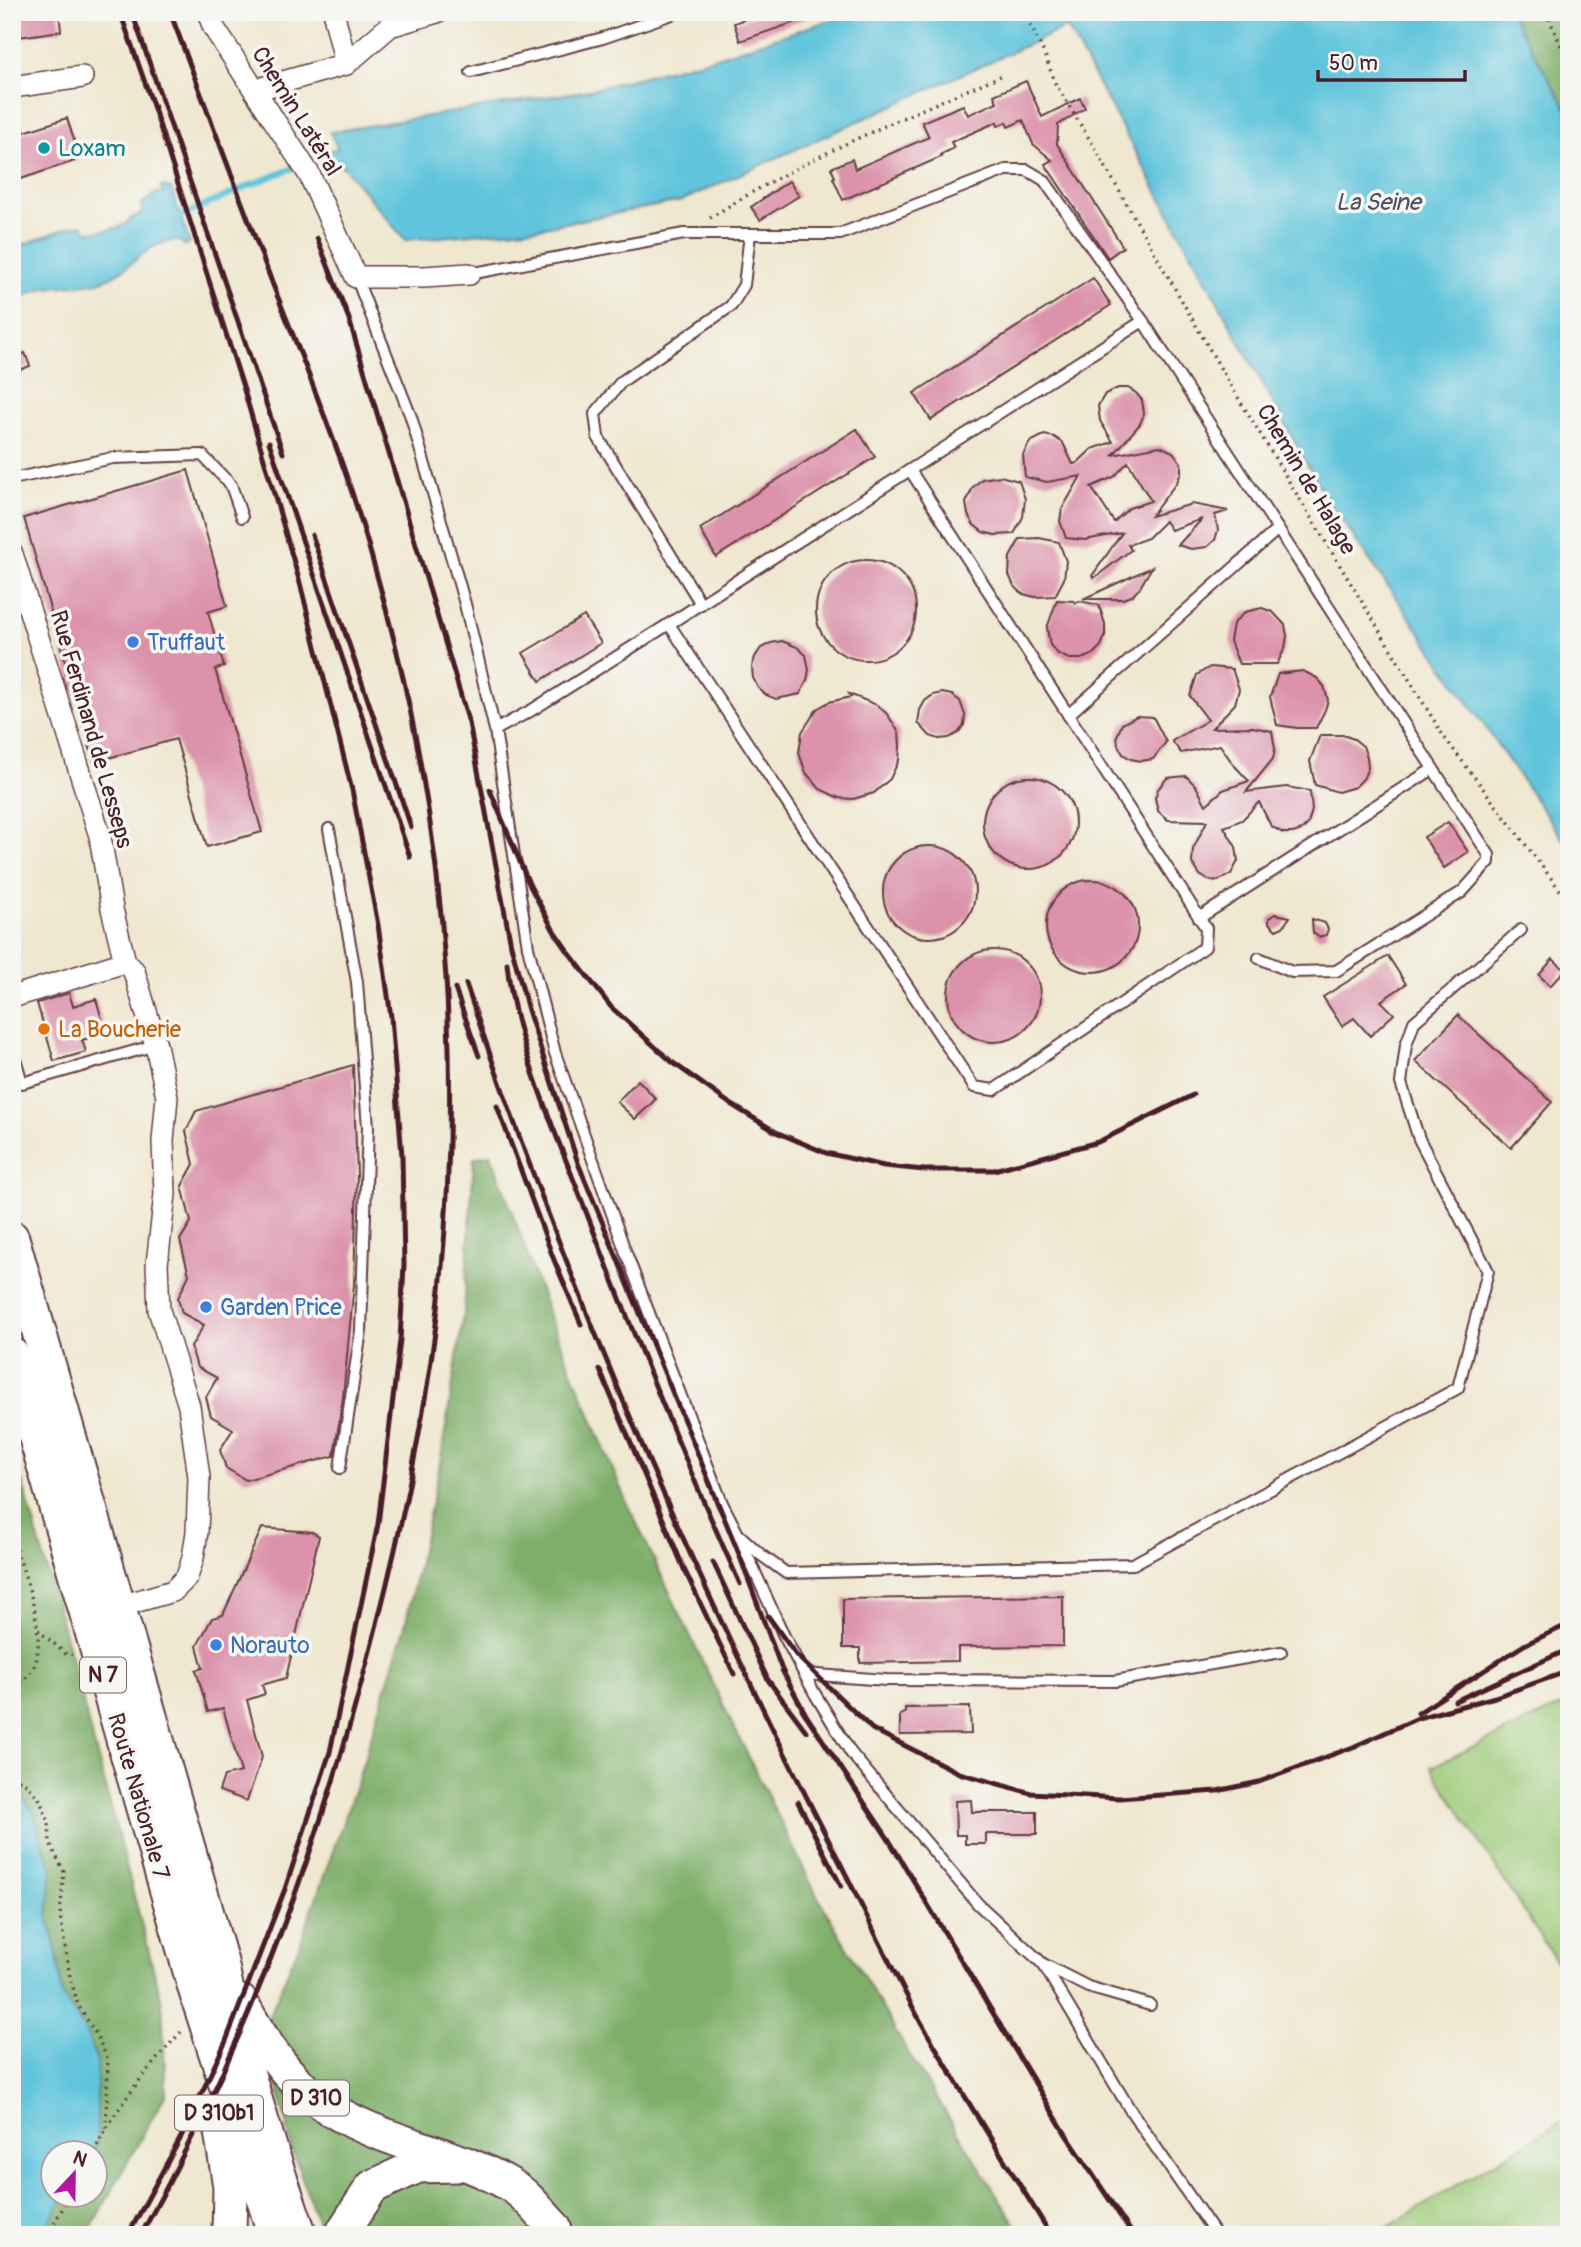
<svg xmlns="http://www.w3.org/2000/svg" width="1581" height="2247" font-family="Pangolin,sans-serif">
  <style>
    .green { fill: #9dcb79; stroke: #747552; stroke-width: 2 }
    .forest { fill: #7eaf69; stroke: #64674a; stroke-width: 2 }
    .water { fill: #5ec4dc; stroke: #547284; stroke-width: 2 }
    .lines { fill: none; stroke-linecap: round; stroke-linejoin: round }
    .stream { stroke: #5ec4dc; stroke-width: 6 }
    .building { fill: #db92aa; fill-rule: evenodd }
    .lane-casing { stroke: #633d44; stroke-width: 14 }
    .street-casing { stroke: #633d44; stroke-width: 24 }
    .primary-casing { stroke: #633d44; stroke-width: 37 }
    .path { stroke: #633d44; stroke-width: 3.5; stroke-dasharray: 2 5; stroke-linecap: butt }
    .lane { stroke: #fff; stroke-width: 10 }
    .street { stroke: #fff; stroke-width: 21 }
    .primary { stroke: #fff; stroke-width: 33 }
    .rail { stroke: #4a1f2b; stroke-width: 5 }
    .culture-dot { fill: #0f9aa8; stroke: #f6f6f2; stroke-width: 2.5 }
    .shop-dot { fill: #3f7fe0; stroke: #f6f6f2; stroke-width: 2.5 }
    .food-dot { fill: #e8710a; stroke: #f6f6f2; stroke-width: 2.5 }
    .labels { text-anchor: middle; stroke-width: 7; stroke-linejoin: round; paint-order: stroke }
    .shield { fill: #f6f6f2; stroke: #7e6067; stroke-width: 2 }
    .shield-label { font-size: 21px; font-weight: bold; fill: #4a1f2b }
    .street-label { font-size: 23px; fill: #4a1f2b; stroke: #f6f6f2 }
    .culture-label { font-size: 23px; fill: #0d838f; stroke: #f6f6f2; text-anchor: start }
    .shop-label { font-size: 23px; fill: #366cbe; stroke: #f6f6f2; text-anchor: start }
    .food-label { font-size: 23px; fill: #c56008; stroke: #f6f6f2; text-anchor: start }
    .water-label { font-size: 24px; font-style: italic; fill: #505160; stroke: #f6f6f2 }
  </style>
  <rect width="100%" height="100%" fill="#f6f6f2"/>
  <filter id="ink" filterUnits="userSpaceOnUse"><feTurbulence type="fractalNoise" baseFrequency=".0143" numOctaves="2"/><feDisplacementMap in="SourceGraphic" scale="14" xChannelSelector="R" yChannelSelector="G"/><feConvolveMatrix kernelMatrix="1 2 1 2 8 2 1 2 1" color-interpolation-filters="sRGB"/></filter>
  <filter id="wash" filterUnits="userSpaceOnUse"><feTurbulence type="fractalNoise" baseFrequency=".00686" numOctaves="4" result="noise"/><feDisplacementMap in="SourceGraphic" scale="28" xChannelSelector="R" yChannelSelector="G"/><feGaussianBlur stdDeviation="1.57" result="paint"/><feColorMatrix in="noise" values="0 0 0 0 0 0 0 0 0 0 0 0 0 0 0 0 0 1.4 0 .05"/><feComposite in="paint" operator="in"/></filter>
  <g filter="url(#wash)">
    <rect width="100%" height="100%" fill="#efe7cf"/>
    <g class="green">
      <polygon points="1569,1702 1569,1981 1431,1767"/>
      <polygon points="1569,2117 1569,2235 1375,2235"/>
    </g>
    <g class="forest">
      <polygon points="1510,12 1557,12 1569,40 1569,113"/>
      <polygon points="491,1154 550,1318 625,1499 729,1717 815,1892 904,2046 1022,2235 322,2235 292,2149 264,2028 301,1941 358,1780 406,1622 439,1470 464,1314 474,1158"/>
      <polygon points="12,1447 57,1604 162,2002 166,2093 87,2235 42,2235 65,2195 94,2194 94,2152 92,2152 97,2143 97,2062 85,2029 62,1995 57,1954 48,1916 52,1868 42,1844 35,1815 20,1793 12,1790"/>
    </g>
    <g class="water">
      <polygon points="855,12 1510,12 1569,113 1569,848 1320,488 1067,27 681,201 539,228 405,240 343,166 323,168 316,152 338,149 330,132 590,90 714,58"/>
      <path d="M161,186L171,189L190,244L185,245L177,240C139,244 134,272 97,282C67,290 34,279 12,308V249L72,226L83,225L86,231L90,232C103,230 123,231 131,218L138,216L143,210L141,205L157,192L163,194Z"/>
      <polygon points="12,1790 20,1793 35,1815 42,1844 52,1868 48,1916 57,1954 62,1995 85,2029 97,2062 97,2143 92,2152 52,2152 52,2194 65,2195 42,2235 12,2235"/>
    </g>
    <g class="lines">
      <polyline class="stream" points="173,220 248,186 298,166"/>
    </g>
    <g id="blocks">
      <g class="building">
        <polygon points="12,12 59,12 61,31 12,38"/>
        <polygon points="764,12 816,12 816,15 740,41 734,23"/>
        <polygon points="1026,81 1042,117 1080,98 1085,108 1058,125 1057,144 1123,247 1108,258 1045,164 1052,160 1033,144 1023,120 1008,127 1006,122 998,126 997,122 951,142 954,148 940,155 941,157 843,200 833,178 835,177 831,168 852,159 855,169 929,137 922,122 963,105 968,115 997,102 994,95"/>
        <polygon points="67,118 80,159 12,182 12,136"/>
        <polygon points="789,181 799,196 760,220 751,207"/>
        <polygon points="1093,278 1111,305 931,420 914,393"/>
        <polygon points="25,353 30,366 12,373 12,357"/>
        <path d="M1118,388H1128L1136,393L1142,400L1144,414L1140,424L1113,455L1160,446L1173,452L1181,463V473L1177,482L1151,516L1192,504L1228,511L1215,515L1218,530L1215,540L1207,547L1191,549L1178,545L1202,519L1171,530L1165,521L1148,538L1128,545L1131,550L1094,578L1092,576L1122,533L1085,540L1066,538L1060,521L1062,509L1081,476L1047,482L1025,477L1023,455L1030,442L1044,435L1054,437L1063,443L1073,464L1077,463L1092,449L1113,442L1100,421L1098,406L1105,394ZM1128,462L1151,501L1129,508L1114,522L1091,487L1114,477Z"/>
        <polygon points="857,429 875,457 716,557 700,529"/>
        <polygon points="188,470 227,606 208,612 224,667 215,669 262,832 207,847 176,739 94,762 24,518"/>
        <polygon points="1000,476 1019,481 1025,499 1023,517 1014,534 995,535 983,532 974,525 968,515 966,503 973,487 982,479"/>
        <polygon points="1039,538 1059,542 1066,561 1064,579 1055,596 1035,597 1023,594 1014,586 1009,575 1010,557 1020,539"/>
        <circle cx="866" cy="610" r="50"/>
        <polygon points="1152,567 1139,589 1132,596 1123,599 1083,599"/>
        <polygon points="1057,600 1074,601 1075,603 1079,601 1099,605 1105,624 1105,636 1101,646 1092,655 1081,659 1069,659 1058,654 1050,645 1047,628"/>
        <polygon points="1262,608 1273,612 1285,625 1287,636 1285,648 1277,664 1239,664 1230,641 1233,624 1245,612"/>
        <polygon points="584,616 601,643 540,681 523,653"/>
        <polygon points="782,641 797,647 806,655 809,670 807,681 800,694 776,699 766,695 758,688 753,678 752,667 755,657 761,648 771,643"/>
        <polygon points="1210,667 1232,669 1239,689 1235,704 1212,728 1253,727 1272,731 1275,749 1273,759 1246,792 1287,787 1310,791 1312,810 1308,824 1302,830 1293,833 1283,833 1271,826 1259,802 1242,820 1224,827 1236,847 1238,861 1231,874 1218,881 1208,880 1200,875 1192,863 1193,849 1207,821 1168,820 1158,811 1155,798 1158,789 1167,778 1186,776 1196,786 1206,805 1223,790 1249,781 1233,764 1220,745 1181,753 1172,741 1208,720 1190,696 1197,675"/>
        <polygon points="1303,671 1317,678 1324,686 1328,700 1325,710 1316,728 1297,728 1277,725 1270,697 1278,674"/>
        <polygon points="942,693 952,695 960,701 965,715 964,725 958,733 949,738 939,739 930,736 918,723 920,710 925,701 933,695"/>
        <polygon points="849,694 877,705 887,714 899,732 900,746 899,760 890,779 874,793 853,799 839,798 820,789 806,773 799,753 802,732 817,709 829,702 851,697"/>
        <polygon points="1137,716 1153,717 1166,742 1153,759 1141,761 1131,759 1123,754 1118,745 1117,736 1122,724"/>
        <polygon points="1320,735 1343,735 1354,739 1363,746 1367,757 1368,768 1363,779 1355,787 1338,792 1315,785 1310,761"/>
        <circle cx="1029" cy="823" r="46"/>
        <polygon points="1448,822 1468,852 1444,868 1424,837"/>
        <circle cx="929" cy="892" r="46"/>
        <circle cx="1092" cy="926" r="46"/>
        <polygon points="1275,914 1290,917 1283,927 1276,930 1269,923 1269,918"/>
        <polygon points="1312,919 1325,923 1328,929 1326,935 1319,937 1313,933"/>
        <circle cx="994" cy="996" r="46"/>
        <polygon points="1388,956 1406,984 1381,1001 1394,1014 1370,1036 1354,1018 1342,1026 1323,997"/>
        <polygon points="1553,959 1565,970 1550,986 1539,975"/>
        <polygon points="69,993 73,1006 96,999 106,1033 82,1040 86,1052 54,1061 37,1003"/>
        <polygon points="1458,1015 1552,1102 1511,1148 1415,1061"/>
        <polygon points="353,1065 357,1174 354,1284 343,1397 334,1456 246,1480 226,1468 220,1450 233,1429 211,1416 206,1397 217,1378 197,1367 191,1347 204,1325 182,1313 178,1298 189,1275 180,1240 191,1222 182,1186 194,1164 186,1131 196,1111"/>
        <polygon points="638,1080 656,1099 635,1119 617,1102"/>
        <polygon points="262,1528 312,1532 319,1536 286,1678 262,1685 265,1694 247,1700 262,1757 247,1801 219,1791 224,1776 241,1772 223,1708 208,1712 196,1670 203,1668 197,1646 212,1618 223,1615"/>
        <polygon points="1063,1596 1063,1646 958,1647 958,1661 860,1663 860,1648 843,1648 843,1599"/>
        <polygon points="970,1707 971,1734 900,1735 900,1715 905,1713 905,1708"/>
        <polygon points="971,1800 972,1812 1037,1812 1037,1834 986,1834 986,1844 965,1844 965,1835 956,1835 955,1801"/>
      </g>
    </g>
  </g>
  <g filter="url(#ink)">
    <use href="#blocks" fill-opacity="0" stroke="#633d44" stroke-width="2"/>
    <g class="lines">
      <g class="lane-casing">
        <g id="lane">
          <polyline points="471,72 603,38 678,12"/>
          <polyline points="469,274 684,234 840,234 1006,170 1027,170 1044,180 1143,321"/>
          <polyline points="356,277 411,417 465,604 495,730 528,947 555,1053 626,1253 722,1503 738,1534 761,1555 786,1573 1133,1564 1458,1388 1488,1271 1419,1139 1401,1083 1406,1045 1414,1022 1521,930"/>
          <polyline points="12,479 113,458 202,455 231,485 242,517"/>
          <polyline points="701,604 598,437 595,414 621,382 731,306 744,285 750,234"/>
          <polyline points="669,624 974,1087 994,1090 1205,947 1206,928 910,470"/>
          <polyline points="1068,715 1278,529"/>
          <polyline points="495,730 532,710 669,624 1143,321 1489,855 1489,862 1462,892 1336,971 1292,972 1259,958"/>
          <polyline points="329,829 357,982 368,1127 361,1331 340,1468"/>
          <polyline points="1199,918 1433,769"/>
          <polyline points="12,1047 22,1083 156,1045"/>
          <polyline points="740,1539 784,1636 815,1694 851,1753 978,1904 1043,1964 1129,2108 1216,2235"/>
          <polyline points="804,1674 886,1680 1115,1681 1281,1652"/>
          <polyline points="1045,1965 1088,1987 1150,2005"/>
        </g>
      </g>
      <g class="street-casing">
        <g id="street">
          <polyline points="208,12 214,28 309,174 356,277 424,277 469,274"/>
          <polyline points="335,19 346,64"/>
          <polyline points="12,87 82,77"/>
          <polyline points="255,90 346,64 390,26 437,12"/>
          <polyline points="12,554 100,836 112,909 125,962 134,971 156,1045 167,1097 163,1141 165,1194 157,1264 159,1310 189,1406 199,1477 197,1532 193,1558 187,1577 173,1591 117,1607"/>
          <polyline points="12,997 125,962"/>
        </g>
      </g>
      <g class="primary-casing">
        <g id="primary">
          <path d="M12,1238L221,1962C239,2055 268,2146 300,2235"/>
          <polyline points="12,1355 197,1995 275,2235"/>
          <path d="M241,2002C261,2039 285,2077 320,2102C377,2143 452,2150 512,2186C527,2195 541,2214 554,2227L556,2235"/>
          <polyline points="218,2113 230,2186 229,2235"/>
          <polyline points="343,2235 344,2230 372,2187 418,2166 456,2165"/>
        </g>
      </g>
      <g class="path">
        <polyline points="1024,12 1045,55 1055,83 1093,145 1222,371 1444,737 1569,902"/>
        <polyline points="1546,12 1569,63"/>
        <path d="M710,218C800,160 906,116 1005,74"/>
        <path d="M12,1536C23,1572 45,1624 36,1661C32,1674 22,1682 12,1691"/>
        <polyline points="38,1630 66,1654 72,1655"/>
        <polyline points="12,1777 25,1783 39,1798 49,1823 50,1843 64,1872 60,1915 70,1977 78,2005 96,2034 108,2060 106,2128"/>
        <path d="M94,2152C116,2107 147,2069 181,2032"/>
        <polyline points="47,2235 71,2194"/>
      </g>
      <use href="#lane" class="lane"/>
      <use href="#street" class="street"/>
      <use href="#primary" class="primary"/>
      <g class="rail">
        <polyline points="120,12 155,111"/>
        <polyline points="132,12 283,453"/>
        <polyline points="317,238 349,319 469,723 511,945 528,1010 578,1163 737,1549 782,1670 806,1715"/>
        <polyline points="269,442 410,857"/>
        <polyline points="312,535 411,827"/>
        <polyline points="490,790 530,886 554,931 570,954 611,1007 672,1062 729,1103 776,1132 826,1153 884,1166 924,1170 994,1170 1098,1142 1193,1095"/>
        <path d="M507,963C514,1038 552,1124 580,1196C630,1326 682,1456 740,1584"/>
        <path d="M466,984C565,1281 689,1569 832,1847C861,1903 887,1960 917,2015C959,2090 1006,2162 1051,2235"/>
        <polyline points="455,989 479,1056"/>
        <polyline points="497,1106 554,1260 581,1324"/>
        <polyline points="600,1370 684,1569 734,1674"/>
        <polyline points="713,1562 768,1680 806,1731"/>
        <polyline points="768,1616 796,1655 872,1729 959,1773 1031,1793 1119,1798 1217,1791 1259,1782 1353,1747 1418,1718 1495,1697 1569,1671"/>
        <polyline points="1455,1701 1569,1649"/>
        <polyline points="802,1709 889,1840 1065,2133 1133,2235"/>
        <polyline points="1418,1713 1524,1645 1569,1624"/>
        <polyline points="798,1802 841,1886"/>
        <polyline points="128,2235 180,2139 226,2041 285,1889 330,1752 378,1524 400,1340 404,1265 402,1156 391,1017 378,925 352,790 300,583 244,390 152,102"/>
        <path d="M141,2235C241,2054 315,1861 367,1662C398,1546 424,1427 438,1308C462,1088 449,863 396,648C380,584 363,521 340,458C319,400 296,342 273,285C238,194 204,103 170,12"/>
      </g>
    </g>
  </g>
  <circle class="culture-dot" cx="44" cy="148" r="7"/>
  <g class="shop-dot">
    <circle cx="133" cy="642" r="7"/>
    <circle cx="206" cy="1307" r="7"/>
    <circle cx="216" cy="1645" r="7"/>
  </g>
  <circle class="food-dot" cx="44" cy="1029" r="7"/>
  <g class="labels">
    <g class="shield">
      <rect x="80" y="1657.5" width="46" height="35" rx="5"/>
      <rect x="283" y="2080.5" width="66" height="35" rx="5"/>
      <rect x="175" y="2095.5" width="88" height="35" rx="5"/>
    </g>
    <g class="shield-label">
      <text x="103" y="1682">N 7</text>
      <text x="316" y="2105">D 310</text>
      <text x="219" y="2120">D 310b1</text>
    </g>
    <g class="street-label">
      <text transform="translate(297 111) rotate(58)" y="8">Chemin Latéral</text>
      <text transform="translate(1307 479) rotate(59)" y="8">Chemin de Halage</text>
      <text transform="translate(92 729) rotate(74)" y="8">Rue Ferdinand de Lesseps</text>
      <text transform="translate(139 1796) rotate(74)" y="8">Route Nationale 7</text>
    </g>
    <g class="culture-label">
      <text x="58" y="156">Loxam</text>
    </g>
    <g class="shop-label">
      <text x="147" y="650">Truffaut</text>
      <text x="220" y="1315">Garden Price</text>
      <text x="230" y="1653">Norauto</text>
    </g>
    <g class="food-label">
      <text x="58" y="1037">La Boucherie</text>
    </g>
    <g class="water-label">
      <text x="1378" y="210">La Seine</text>
    </g>
  </g>
  <rect width="1581" height="2247" fill="none" stroke="#f6f6f2" stroke-width="42"/>
  <g transform="translate(74 2174) rotate(22)"><circle r="33" fill="#f6f6f2" stroke="#b1a0a2" stroke-width="2"/>
  <path d="M0-5L12 26L0 18L-12 26Z" fill="#b5179e"/>
  <text y="-10" font-size="19" font-weight="bold" text-anchor="middle" fill="#4a1f2b">N</text>
  </g>
  <path d="M1318 70v10h147v-10" fill="none" stroke="#4a1f2b" stroke-width="3.5"/>
  <text x="1329" y="70" font-size="21" fill="#4a1f2b" stroke="#f6f6f2" stroke-width="5" paint-order="stroke">50 m</text>
</svg>
